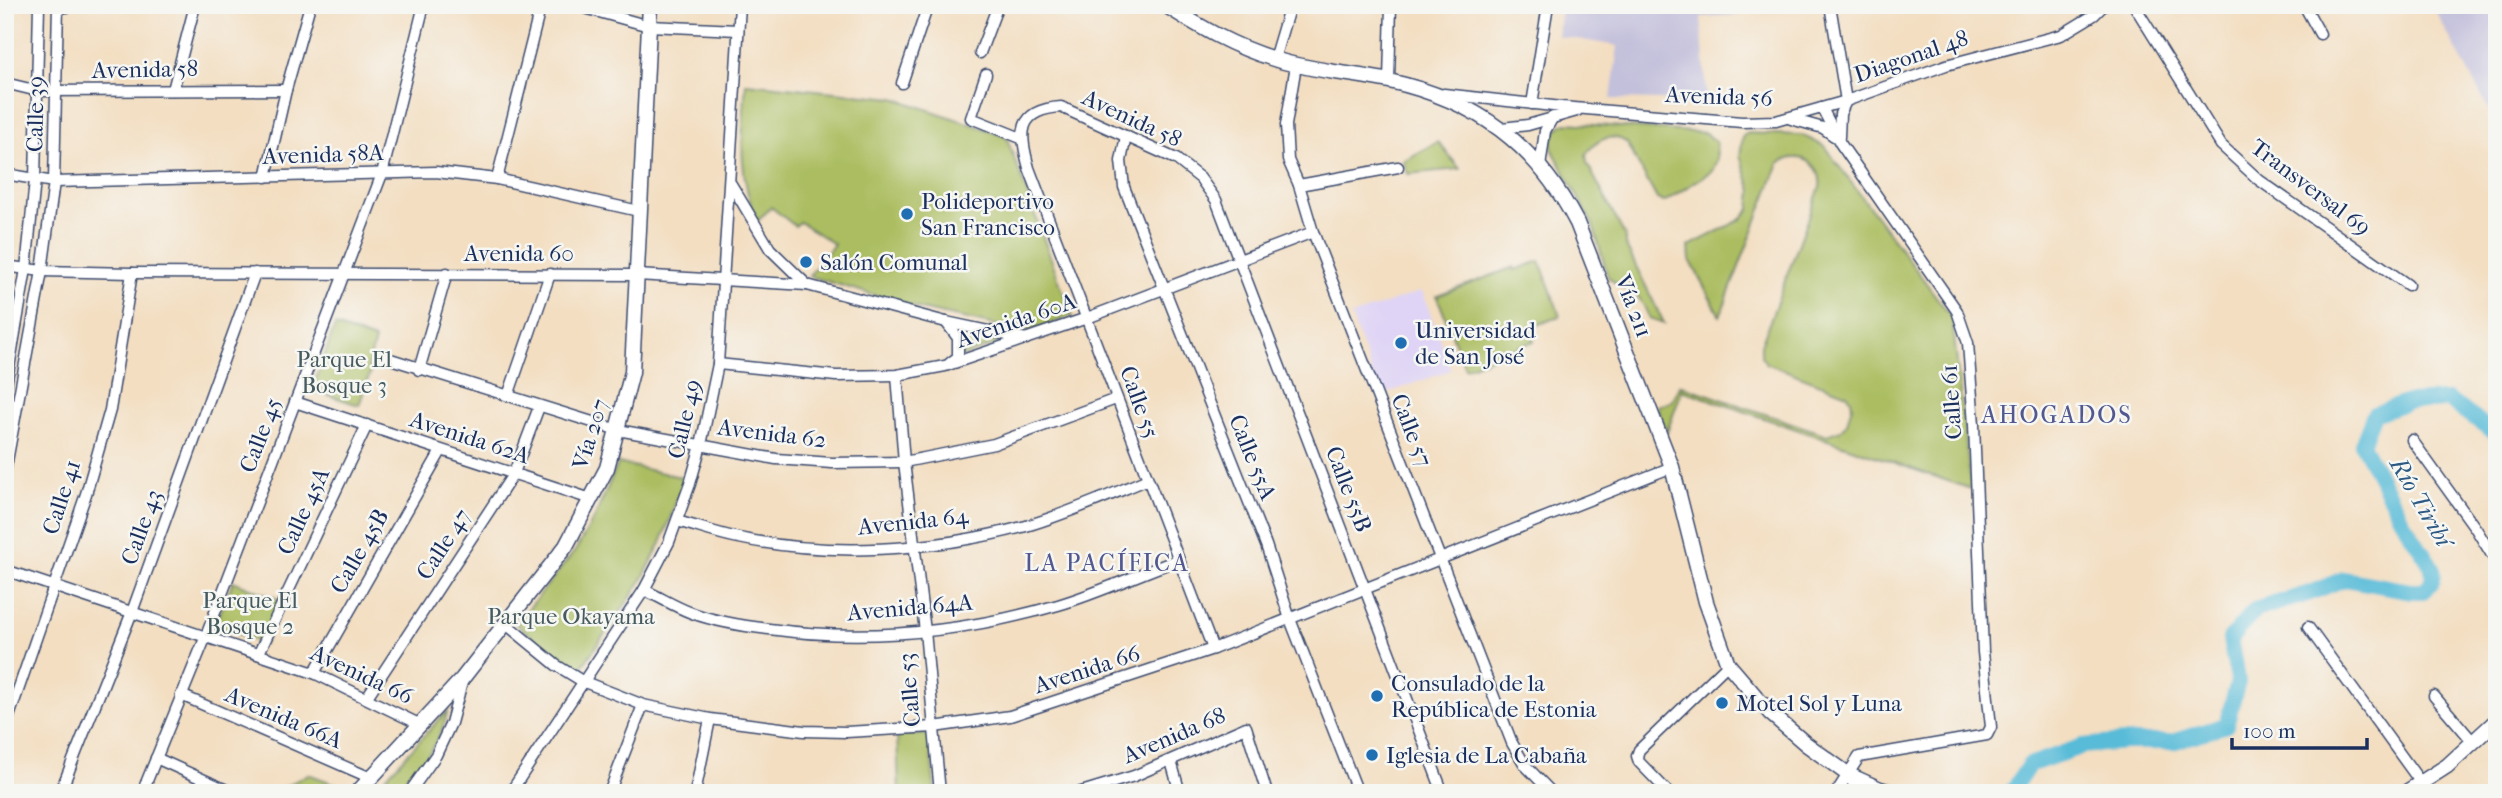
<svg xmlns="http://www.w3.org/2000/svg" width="2502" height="798" font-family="'IM FELL French Canon',serif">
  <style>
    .built { fill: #dfd4f5 }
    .industrial { fill: #c3c0db }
    .green { fill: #abbd61; stroke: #637660; stroke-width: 2 }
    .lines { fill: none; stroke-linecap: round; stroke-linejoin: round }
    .river { stroke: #59bbd8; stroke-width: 16 }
    .minor-casing { stroke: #3b496d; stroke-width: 13 }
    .major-casing { stroke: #3b496d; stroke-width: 17 }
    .minor { stroke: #fff; stroke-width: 10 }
    .major { stroke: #fff; stroke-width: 14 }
    .poi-dot { fill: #1f6fb2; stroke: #f6f6f2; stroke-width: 2.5 }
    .labels { text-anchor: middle; stroke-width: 5; stroke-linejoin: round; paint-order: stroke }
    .street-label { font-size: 23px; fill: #1b2f5e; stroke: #f6f6f2 }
    .poi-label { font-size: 23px; fill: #1b2f5e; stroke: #f6f6f2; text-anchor: start }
    .park-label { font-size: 23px; fill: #465a5f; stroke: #f6f6f2 }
    .neighbourhood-label { font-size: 24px; letter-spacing: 2px; fill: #535990; stroke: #f6f6f2 }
    .water-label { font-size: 24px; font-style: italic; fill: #2e5983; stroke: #f6f6f2 }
  </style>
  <rect width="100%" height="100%" fill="#f6f6f2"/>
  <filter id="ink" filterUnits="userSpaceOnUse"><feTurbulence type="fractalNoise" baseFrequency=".0143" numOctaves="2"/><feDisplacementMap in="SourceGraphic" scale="14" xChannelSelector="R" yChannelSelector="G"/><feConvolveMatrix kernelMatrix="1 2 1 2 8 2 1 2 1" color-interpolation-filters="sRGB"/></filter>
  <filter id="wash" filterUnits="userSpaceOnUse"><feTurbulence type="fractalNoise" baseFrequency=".00686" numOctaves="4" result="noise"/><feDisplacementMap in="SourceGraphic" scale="28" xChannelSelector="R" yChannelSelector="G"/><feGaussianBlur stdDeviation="1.57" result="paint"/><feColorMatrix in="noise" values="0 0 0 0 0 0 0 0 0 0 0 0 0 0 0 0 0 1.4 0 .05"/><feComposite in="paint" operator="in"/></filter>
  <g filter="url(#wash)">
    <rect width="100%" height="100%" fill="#f3dec1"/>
    <polygon class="built" points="1422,291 1451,370 1380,396 1351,316"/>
    <g class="industrial">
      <polygon points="1561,5 1736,5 1741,15 1701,17 1707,101 1611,99 1618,46 1558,36"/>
      <polygon points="2432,5 2497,5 2497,125"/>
    </g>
    <g class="green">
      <path d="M746,83L894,98L1006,136L1072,316L1031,331H1023L921,309L809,276L834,244L800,222L795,226L771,207L757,222C737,172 742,135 746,83Z"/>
      <path d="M1567,123L1706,133L1716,142L1717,160L1712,171L1664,202L1657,199L1627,143C1612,131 1595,140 1586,155L1587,163L1625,236V244L1664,323L1649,318C1637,284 1628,296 1608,277L1593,225L1552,149C1551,138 1556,126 1567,123Z"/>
      <path d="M1748,133L1802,135L1824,146L1952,318L1971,489L1682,390L1667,432L1657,406L1672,401L1680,385L1827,435L1841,430L1847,423L1852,405L1851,400L1847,394L1766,363L1761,356V345L1820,187C1823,163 1799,150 1779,163L1720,316L1690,260L1689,246L1740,220L1750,209L1752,191L1740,156L1743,136Z"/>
      <polygon points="1438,142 1460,169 1408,174 1403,161"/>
      <polygon points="1540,261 1560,316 1530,328 1534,341 1465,368 1437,296 1514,267 1515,270"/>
      <polygon points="335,326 375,340 368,367 371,371 359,405 312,390"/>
      <polygon points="957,330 1007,340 962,357"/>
      <polygon points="618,463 685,478 661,543 641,582 579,671 516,624 575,551 595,517"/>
      <polygon points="233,581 283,601 264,644 215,625"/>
      <path d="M448,710C441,743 419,767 399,793H371Z"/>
      <polygon points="929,734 935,793 899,793 897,735"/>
      <polygon points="308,774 338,785 327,793 274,793"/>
    </g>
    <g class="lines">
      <polyline class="river" points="2011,793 2029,765 2083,746 2125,742 2172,742 2226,725 2238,682 2230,639 2255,610 2310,593 2344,579 2411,591 2423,591 2433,581 2432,567 2402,520 2362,444 2374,414 2408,402 2448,400 2497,434"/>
    </g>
  </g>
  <g filter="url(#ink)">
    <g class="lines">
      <g class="minor-casing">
        <g id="minor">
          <polyline points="574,5 649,26 738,30"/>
          <polyline points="1830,5 1846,101"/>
          <polyline points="2134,5 2221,145 2259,180 2408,285"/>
          <polyline points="2304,5 2320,34"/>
          <polyline points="58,8 81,5"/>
          <polyline points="980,53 998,5"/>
          <polyline points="1274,59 1290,5"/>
          <polyline points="1296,65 1286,125 1288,160 1299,185 1313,232 1512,743 1525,765 1552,793"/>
          <polyline points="986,74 971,118 1021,138"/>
          <polyline points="1389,81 1391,5"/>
          <polyline points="5,83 38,91 286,90"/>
          <polyline points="902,83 928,5"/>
          <polyline points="173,90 195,5"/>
          <polyline points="1444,94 1562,107 1742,122 1776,121 1846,101 1946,65 2061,35 2094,15 2104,5"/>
          <polyline points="1532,104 1548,5"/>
          <polyline points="1822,108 1840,143 1957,311 1968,343 1974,425 1983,652 1991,727 1987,735 1859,757 1836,793"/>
          <polyline points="1791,119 1823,128 1834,136"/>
          <polyline points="1502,128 1528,125 1577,111"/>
          <polyline points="1126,136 1121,161 1124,187 1266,545 1290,619 1358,793"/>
          <polyline points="1839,137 1840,114 1846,101"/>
          <polyline points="1540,167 1545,131 1553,117"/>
          <polyline points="5,174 54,182 436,172 497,179 639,211"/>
          <polyline points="266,177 286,90 310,5"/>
          <polyline points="497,179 541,5"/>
          <polyline points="731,184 770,249 807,285"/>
          <polyline points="1299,185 1398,167"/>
          <polyline points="5,266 42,271 132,273 637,275 807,285 946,322 1026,339"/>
          <polyline points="946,322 958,338 958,357 950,363"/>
          <polyline points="384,357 618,430 776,459 832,463 904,462 994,444 1116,399"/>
          <polyline points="718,364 836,376 897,375 945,366 1087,318 1313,232"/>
          <polyline points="419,370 447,273"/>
          <polyline points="897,375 904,462 925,631 940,793"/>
          <polyline points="5,391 26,269 35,180 39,5"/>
          <polyline points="508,396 550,274"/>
          <polyline points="295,402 591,499"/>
          <polyline points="2412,440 2476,529 2497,563"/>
          <polyline points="5,472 42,271 54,182 58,5"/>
          <path d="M677,521C696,526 715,533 734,537C829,558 933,551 1026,526C1067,514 1107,496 1146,480"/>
          <polyline points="5,570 314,673 421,725"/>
          <path d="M644,590C660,597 675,607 692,613C717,622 743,626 769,629C866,642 965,632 1058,605C1099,593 1138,574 1178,560"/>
          <polyline points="506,624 556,665 582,681 643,705 710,719 804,731 846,732 934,727 1010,716 1213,649 1672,467"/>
          <polyline points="2308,627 2421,783"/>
          <path d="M1213,649L1029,168C1020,134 1016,110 1061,107L1176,159L1200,178L1216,200L1443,793"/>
          <polyline points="259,653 367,425"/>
          <polyline points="314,673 441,451"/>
          <polyline points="181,695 371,778"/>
          <polyline points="2434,696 2474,743"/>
          <polyline points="367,697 514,473 539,407"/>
          <polyline points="5,728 86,494 110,410 132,273"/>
          <polyline points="156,758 233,793"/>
          <polyline points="1171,761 1180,793"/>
          <polyline points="1849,775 1858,793"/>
          <polyline points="60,793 132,612 255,273"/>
          <polyline points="142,793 206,636 382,174 424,5"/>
          <polyline points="409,793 436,755 451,723 462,682"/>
          <polyline points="510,793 644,590 669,542 690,484 701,445 718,364 740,5"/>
          <polyline points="609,793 643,705"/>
          <polyline points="695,793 710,719"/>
          <polyline points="1078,793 1134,776 1246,727 1267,793"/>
          <polyline points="1669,793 1639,762 1637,756 1639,750 1728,664"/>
        </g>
      </g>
      <g class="major-casing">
        <g id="major">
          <path d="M1165,5C1202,28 1232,46 1274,59C1311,71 1351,73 1389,81C1476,100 1536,144 1577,223L1672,467L1706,602L1728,664L1770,713L1806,744L1849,775L1880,789L1894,793"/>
          <polyline points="357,793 462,679 566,546 607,468 632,372 650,5"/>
          <polyline points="2405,793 2447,766 2497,720"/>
        </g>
      </g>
      <use href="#minor" class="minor"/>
      <use href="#major" class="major"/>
    </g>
  </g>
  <g class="poi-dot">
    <circle cx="907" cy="214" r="7"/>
    <circle cx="806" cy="262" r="7"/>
    <circle cx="1401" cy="343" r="7"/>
    <circle cx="1377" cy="696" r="7"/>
    <circle cx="1722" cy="703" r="7"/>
    <circle cx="1372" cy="755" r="7"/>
  </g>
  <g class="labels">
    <g class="street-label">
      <text transform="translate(1911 56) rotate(-19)" y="8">Diagonal 48</text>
      <text transform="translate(145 69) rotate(-1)" y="8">Avenida 58</text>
      <text transform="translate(1719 96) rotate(2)" y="8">Avenida 56</text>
      <text transform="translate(35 114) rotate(-89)" y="8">Calle 39</text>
      <text transform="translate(1132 118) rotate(25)" y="8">Avenida 58</text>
      <text transform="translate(323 154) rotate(-2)" y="8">Avenida 58A</text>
      <text transform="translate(2311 187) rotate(37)" y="8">Transversal 69</text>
      <text x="519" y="261">Avenida 60</text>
      <text transform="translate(1634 306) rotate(69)" y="8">Vía 211</text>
      <text transform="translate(1016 320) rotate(-19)" y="8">Avenida 60A</text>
      <text transform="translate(1140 402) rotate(70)" y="8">Calle 55</text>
      <text transform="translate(1951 402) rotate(-94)" y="8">Calle 61</text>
      <text transform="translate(684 419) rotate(-77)" y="8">Calle 49</text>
      <text transform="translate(1412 430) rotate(69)" y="8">Calle 57</text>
      <text transform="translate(772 433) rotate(7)" y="8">Avenida 62</text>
      <text transform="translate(590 434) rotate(-72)" y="8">Vía 207</text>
      <text transform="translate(260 435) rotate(-69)" y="8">Calle 45</text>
      <text transform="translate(470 437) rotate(18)" y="8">Avenida 62A</text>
      <text transform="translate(1253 457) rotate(68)" y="8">Calle 55A</text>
      <text transform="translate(1349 489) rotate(69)" y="8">Calle 55B</text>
      <text transform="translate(61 497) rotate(-72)" y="8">Calle 41</text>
      <text transform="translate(303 511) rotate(-65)" y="8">Calle 45A</text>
      <text transform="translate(913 521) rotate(-6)" y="8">Avenida 64</text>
      <text transform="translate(141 527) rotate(-70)" y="8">Calle 43</text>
      <text transform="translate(443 544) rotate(-57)" y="8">Calle 47</text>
      <text transform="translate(359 551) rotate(-60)" y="8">Calle 45B</text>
      <text transform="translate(910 607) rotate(-5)" y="8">Avenida 64A</text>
      <text transform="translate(1087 669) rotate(-18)" y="8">Avenida 66</text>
      <text transform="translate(362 674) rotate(25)" y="8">Avenida 66</text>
      <text transform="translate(909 690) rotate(-95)" y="8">Calle 53</text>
      <text transform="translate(284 717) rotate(23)" y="8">Avenida 66A</text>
      <text transform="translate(1174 735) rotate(-23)" y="8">Avenida 68</text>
    </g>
    <g class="poi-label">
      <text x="921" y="209">Polideportivo<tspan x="921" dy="26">San Francisco</tspan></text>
      <text x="820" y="270">Salón Comunal</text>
      <text x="1415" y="338">Universidad<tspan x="1415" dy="26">de San José</tspan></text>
      <text x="1391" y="691">Consulado de la<tspan x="1391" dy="26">República de Estonia</tspan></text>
      <text x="1736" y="711">Motel Sol y Luna</text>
      <text x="1386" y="763">Iglesia de La Cabaña</text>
    </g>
    <g class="park-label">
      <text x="344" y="367">Parque El<tspan x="344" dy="26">Bosque 3</tspan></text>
      <text x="250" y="608">Parque El<tspan x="250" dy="26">Bosque 2</tspan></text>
      <text x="571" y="624">Parque Okayama</text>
    </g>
    <g class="neighbourhood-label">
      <text x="2057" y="423">AHOGADOS</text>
      <text x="1107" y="571">LA PACÍFICA</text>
    </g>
    <g class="water-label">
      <text transform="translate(2421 502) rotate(60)" y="8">Río Tiribí</text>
    </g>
  </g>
  <rect width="2502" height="798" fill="none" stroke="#f6f6f2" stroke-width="28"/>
  <path d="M2232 738v10h135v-10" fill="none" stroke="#1b2f5e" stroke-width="3.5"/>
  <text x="2243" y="738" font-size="21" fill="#1b2f5e" stroke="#f6f6f2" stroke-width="5" paint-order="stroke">100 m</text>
</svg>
